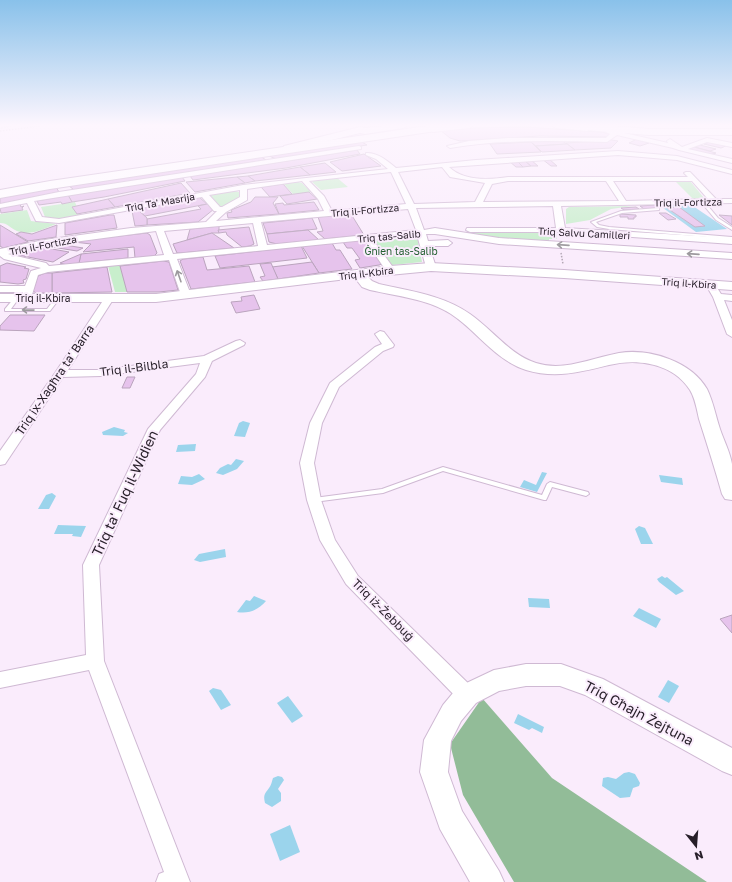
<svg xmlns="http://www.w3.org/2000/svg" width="732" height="882" font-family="'Golos Text',sans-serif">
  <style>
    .green { fill: #c8eecc }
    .forest { fill: #92bc98 }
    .water { fill: #9bd4ec }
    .building { fill: #e6c3ec; stroke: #baa4bd }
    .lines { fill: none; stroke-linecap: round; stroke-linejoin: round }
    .lane-casing { stroke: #cfb9d3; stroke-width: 2 }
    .street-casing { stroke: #cfb9d3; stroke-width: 2 }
    .secondary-casing { stroke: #cfb9d3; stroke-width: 2 }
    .highway-casing { stroke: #cfb9d3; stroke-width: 2 }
    .path { stroke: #b3a7b5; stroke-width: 1.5; stroke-dasharray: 1.5 1.5; stroke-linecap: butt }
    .lane { fill: #fff; fill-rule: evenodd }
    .street { fill: #fff; fill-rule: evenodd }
    .secondary { fill: #fff; fill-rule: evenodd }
    .highway { fill: #fff; fill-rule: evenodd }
    .oneway { stroke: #9d9a9e }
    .labels { text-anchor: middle; stroke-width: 4; stroke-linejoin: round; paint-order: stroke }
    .far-street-label { font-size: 10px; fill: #261e28; stroke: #faecfc }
    .far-park-label { font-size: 10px; fill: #246032; stroke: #faecfc }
    .street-label { font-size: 12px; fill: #261e28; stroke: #faecfc }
    .near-street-label { font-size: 14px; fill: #261e28; stroke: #faecfc }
  </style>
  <rect width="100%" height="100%" fill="#faecfc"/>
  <g class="green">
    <polygon points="336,177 348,187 321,190 312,182 315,180"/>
    <polygon points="687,180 690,181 704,198 693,199 675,181"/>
    <polygon points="298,182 302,183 311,192 293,194 283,183"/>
    <polygon points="234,191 239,192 239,198 221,207 215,205 206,196"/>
    <polygon points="75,202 80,215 59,219 45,217 41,207"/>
    <polygon points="633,206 611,209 590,220 566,224 566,209 569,207"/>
    <path d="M27,210L31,221L56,224C43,229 31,236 17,231C10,228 8,223 0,223V214Z"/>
    <polygon points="448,232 557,233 557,239 549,239 549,243 508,240"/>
    <polygon points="417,237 422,262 392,265 375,241"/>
    <polygon points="124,265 131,292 115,292 108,266"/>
  </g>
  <polygon class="forest" points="482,698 552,778 707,882 514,882 463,795 450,744"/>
  <g class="water">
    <polygon points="690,204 727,229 696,232 659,205"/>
    <polygon points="243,421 250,423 245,437 234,436 239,423"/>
    <polygon points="114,427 125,430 124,432 128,433 123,436 103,435 102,432"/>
    <polygon points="196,444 195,451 176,452 178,445"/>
    <polygon points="236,459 244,461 237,469 223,475 216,473 220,468 228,464 231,465"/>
    <polygon points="542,472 547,473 537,492 520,487 524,480 536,485"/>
    <polygon points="199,474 205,479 192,485 178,484 181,476 192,477"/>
    <polygon points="659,475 682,478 683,485 661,482"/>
    <polygon points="52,493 56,496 49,509 38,509 46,495"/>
    <polygon points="58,525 86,526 81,537 72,536 73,534 54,534"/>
    <polygon points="639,526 645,528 653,544 641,544 635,529"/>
    <polygon points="225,549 226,557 200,562 194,560 199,554"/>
    <polygon points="662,576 665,578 667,577 684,591 676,595 659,582 657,579"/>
    <path d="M254,596L266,601C258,610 249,614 237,612L246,600L250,601Z"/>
    <polygon points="528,598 549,599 550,608 529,607"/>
    <polygon points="639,608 661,619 656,628 633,616"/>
    <polygon points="668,680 679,686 669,703 658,697"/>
    <polygon points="213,688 221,690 231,705 221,710 209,691"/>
    <polygon points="288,696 303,716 292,723 277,703"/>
    <polygon points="518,714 544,727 542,733 532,728 529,730 514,723"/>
    <polygon points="629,772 635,774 640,783 639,786 633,788 630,797 620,798 602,786 603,778 608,777 616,779 624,773"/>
    <path d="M278,776L282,777L284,780L278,789L281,793V801L272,807L265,803C263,794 265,794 269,788C271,786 272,781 273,778Z"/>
    <polygon points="290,825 300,852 280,861 270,834"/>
  </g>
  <g class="building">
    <polygon points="525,127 601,132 611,134 607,137 540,136 460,141 450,138 440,130 475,128"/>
    <polygon points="637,139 649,143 640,146 629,143"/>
    <polygon points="514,140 562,141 567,144 536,146 531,142 517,142"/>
    <polygon points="612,140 618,141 611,148 575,150 566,143"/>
    <polygon points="360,141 367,145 276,159 267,155"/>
    <polygon points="531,142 541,152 497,154 490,144"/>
    <polygon points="710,142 728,145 721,148 704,144"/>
    <polygon points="567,144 575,150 542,152 536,146"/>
    <polygon points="700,145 716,149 710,151 694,147"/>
    <polygon points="694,147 716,153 709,155 688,149"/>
    <polygon points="357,150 360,154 286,168 193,180 190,176"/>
    <polygon points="364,154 381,166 342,171 330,162"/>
    <polygon points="260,156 266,160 74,190 68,185"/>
    <polygon points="542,159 549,159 557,166 551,166"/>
    <polygon points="516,160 524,160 531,166 523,167"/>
    <polygon points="516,160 523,167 516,167 509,161"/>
    <polygon points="524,160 531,160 538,166 531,166"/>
    <polygon points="325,163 336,172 310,175 300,167"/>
    <polygon points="300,167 310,175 255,181 248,176"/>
    <polygon points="248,176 255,181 245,183 237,177"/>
    <polygon points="182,177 185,181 104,197 72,202 68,195"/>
    <polygon points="237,177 245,183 195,192 186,182"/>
    <polygon points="181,183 190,193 115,207 108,199"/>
    <polygon points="283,184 292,194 270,197 261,187"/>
    <polygon points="56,187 59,192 0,204 0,197"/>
    <polygon points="309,192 317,199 287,204 280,196"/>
    <polygon points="68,195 72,202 62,204 61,202 39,205 37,201"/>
    <polygon points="199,197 207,204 145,216 137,209"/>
    <polygon points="255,197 278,197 273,203 279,214 228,218 227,213 232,212 231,210 251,202"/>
    <polygon points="108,199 115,207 77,214 72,207"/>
    <polygon points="314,202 319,210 279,214 275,204 283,203 284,205"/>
    <polygon points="20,204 21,207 24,206 22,208 23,210 1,213 0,208"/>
    <polygon points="207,204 214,209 198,222 147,225 147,219 201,209 198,206"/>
    <polygon points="655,205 658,208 644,209 640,206"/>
    <polygon points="636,207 639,209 624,210 621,208"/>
    <polygon points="679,207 705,226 695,227 667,208"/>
    <polygon points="137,209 147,218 147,225 135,226 132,211"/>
    <polygon points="659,213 666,213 676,219 668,220"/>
    <polygon points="351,214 364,235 325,239 317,232 323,231 318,217"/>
    <polygon points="620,214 636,215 636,217 634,217 634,219 628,219 628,217 620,217"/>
    <polygon points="110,215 114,215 117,228 65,235 65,223"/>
    <polygon points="719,215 732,216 732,225"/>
    <polygon points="312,218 317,229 267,234 263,223"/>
    <polygon points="0,225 28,242 3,248 0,246"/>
    <polygon points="57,225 56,237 28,241 16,234 21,232 32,234"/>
    <polygon points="219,226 219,233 212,233 187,240 190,229"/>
    <polygon points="249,227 254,244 250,246 242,247 227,235 226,232 219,233 218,230"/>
    <polygon points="308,230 319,240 277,244 269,242 267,234"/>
    <polygon points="147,233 150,235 157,253 154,256 135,258 134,247 83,252 91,244 74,242 74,241"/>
    <polygon points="212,233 234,248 181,253 177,253 173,244"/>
    <polygon points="362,240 365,241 382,264 379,265 360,268 355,260 360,259 352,248 347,248 343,242"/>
    <polygon points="332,243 336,250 340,250 352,269 319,273 302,246"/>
    <polygon points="59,244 83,248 77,251 52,247"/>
    <polygon points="301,246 307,258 220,268 215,256"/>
    <polygon points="41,247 69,252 53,262 18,255 30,249"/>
    <polygon points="128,249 128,258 79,263 81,254"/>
    <polygon points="81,254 79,263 67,265 60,263"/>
    <polygon points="203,257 207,270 249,266 255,282 191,289 180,261 183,259"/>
    <polygon points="163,261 169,262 178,290 159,292 127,292 120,266"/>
    <polygon points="312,262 319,273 278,279 272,267"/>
    <polygon points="7,263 26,267 24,268 29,269 26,279 23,280 24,283 18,284 0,282 0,266"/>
    <polygon points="271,263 278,279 263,281 260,277 265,276 260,264"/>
    <polygon points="107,267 112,292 52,293 52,273"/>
    <polygon points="45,273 52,273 52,293 36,293 33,291 38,276"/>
    <polygon points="254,295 260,309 236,313 231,302 242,301 241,297"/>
    <polygon points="10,315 45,315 34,331 0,330 0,326"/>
    <polygon points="127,377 135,377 130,388 122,388"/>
    <polygon points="732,615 732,633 720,619"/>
  </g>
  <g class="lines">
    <g class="lane-casing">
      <g id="lane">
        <polygon points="701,200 703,200 718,218 732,227 732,230 716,220 701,202"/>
        <polygon points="658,208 659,208 659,210 622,213 596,222 599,225 609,227 732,237 732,239 609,229 597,227 591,222 621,211"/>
        <polygon points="15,297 17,297 19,298 11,309 47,309 56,297 58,297 60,298 50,311 5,311 5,309"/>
        <polygon points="443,467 542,495 547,484 550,482 588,492 589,494 586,496 552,487 547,498 546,500 544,500 443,471 383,493 314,502 312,502 311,500 312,498 314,498 382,489"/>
      </g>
    </g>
    <g class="street-casing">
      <g id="street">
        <polygon points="452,126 472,126 469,128 433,132 430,130 433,128"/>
        <polygon points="553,126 576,126 590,129 587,131 556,128"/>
        <path d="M609,130H617L620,132L668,143L667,141L670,139L682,147L707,138L732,143V147L707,142L688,149L732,159V163L679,150L673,148L617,135L607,142C554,141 502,139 450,148L447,146L469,141L508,138H606L610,134L606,132Z"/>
        <path d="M359,146L361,147V149L34,201L42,217L59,219L243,185L388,169L376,159L366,155V153C377,152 388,161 396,168L476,160L618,151L677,156L732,170V174L677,160L618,155L449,167C463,181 489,180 508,177H688L684,173L686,172H690L716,199H732V203L561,206L565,228L732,238V244L561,232H470L466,230L467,228H556L553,206L416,208L424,230L435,228L499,238L732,253V259L499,244L435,234H426L428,241L448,240L452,243L448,246H429L436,267L431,270L426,267L417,235L373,240L395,270L390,273L387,272L365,240L177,259L191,295L186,298L181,295L169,260L48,272L38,275L31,298L26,301L21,298L23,292H0V286H25L31,271L41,268L4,259L0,256V249L44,240L131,228L206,222L217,211H214L202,197L59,223L36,221L27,203L0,208V204L59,192ZM442,167L450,177L485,183L475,202L414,204L398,172ZM391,172L406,204L332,211L324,196L309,181ZM302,181L318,199L324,211L216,221L226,212L247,200V189ZM508,181H606L619,201L483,202L492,184ZM613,181H692L708,199L626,201ZM240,190V197L222,207H220L209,195ZM408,209L416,230L267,245L261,222ZM253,223L258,246L173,254L164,231ZM156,231L164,255L49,266L46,263L8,254L44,246Z"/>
        <polygon points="711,282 714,283 721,294 732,295 732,301 724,300 732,320 732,337 727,334 713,297 706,285"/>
        <polygon points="109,295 114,298 68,370 101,370 204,356 236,341 240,340 245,343 244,345 212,361 205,377 160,430 99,565 104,661 190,882 156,882 159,874 164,872 89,670 0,688 0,672 86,655 83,565 148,429 196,374 200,363 101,376 63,377 5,464 0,465 0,451 55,373 106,296"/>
        <polygon points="380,331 384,332 394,345 393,347 383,351 339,387 322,423 314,463 321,500 335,540 358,576 474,689 476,695 474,701 467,703 460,701 346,584 320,540 307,500 300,463 310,423 330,383 375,347 382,344 375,334"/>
      </g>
    </g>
    <g class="secondary-casing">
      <g id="secondary">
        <polygon points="383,126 407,126 403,128 365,134 360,133 287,151 283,148 284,146 360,127 365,128"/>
        <path d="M431,263L564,270L732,282V290L564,278L431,271L368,277L372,281L379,284C410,291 443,295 470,314C493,330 509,354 536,363C564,372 591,358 619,353C649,348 691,361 707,389C713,401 716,417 720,429C724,441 730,452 732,464C732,475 732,489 732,500L725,499L722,494C715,469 707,444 699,419C697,410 695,398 690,390C673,363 637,358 609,365C581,372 555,379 526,370C495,360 477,331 451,314C428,299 397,296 370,290L362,287L355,278L156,302H0V294H156L390,266Z"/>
        <polygon points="526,664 561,664 603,679 732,748 732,775 722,771 585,695 560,686 526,686 499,691 476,703 461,721 451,741 448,772 462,811 499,871 504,882 470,882 440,829 420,772 424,740 443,705 458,687 494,670"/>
      </g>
    </g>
    <g class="highway-casing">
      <g id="highway">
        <polygon points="427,126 454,126 449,129 50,189 0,198 0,190 50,181"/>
        <polygon points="567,126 613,126 649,129 732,129 732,135 649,135 572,129"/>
      </g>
    </g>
    <g class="path">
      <polyline points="1,128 12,126"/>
      <polyline points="0,131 40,126"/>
      <polyline points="561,253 563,264"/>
    </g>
    <use href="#lane" class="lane"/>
    <use href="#street" class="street"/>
    <use href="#secondary" class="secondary"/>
    <use href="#highway" class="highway"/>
  </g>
  <defs><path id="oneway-shaft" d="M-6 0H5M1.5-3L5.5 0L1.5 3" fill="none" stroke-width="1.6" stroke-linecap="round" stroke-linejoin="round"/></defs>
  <g class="oneway">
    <use href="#oneway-shaft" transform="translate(563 245) rotate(-176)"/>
    <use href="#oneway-shaft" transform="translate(693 254) rotate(-176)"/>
    <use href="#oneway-shaft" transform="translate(179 276) rotate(-109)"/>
    <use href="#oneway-shaft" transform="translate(28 310) rotate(-179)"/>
  </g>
  <linearGradient id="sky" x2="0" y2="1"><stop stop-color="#89c1ea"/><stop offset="0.5" stop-color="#fdf6fe"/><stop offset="1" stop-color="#fdf6fe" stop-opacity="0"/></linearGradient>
  <rect width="732" height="250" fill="url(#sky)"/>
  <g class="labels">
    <g class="far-street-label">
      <text transform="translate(160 202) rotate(-10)" y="4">Triq Ta' Masrija</text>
      <text transform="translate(688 202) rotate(-1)" y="4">Triq il-Fortizza</text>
      <text transform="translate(365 210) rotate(-5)" y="4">Triq il-Fortizza</text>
      <text transform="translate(584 233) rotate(3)" y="4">Triq Salvu Camilleri</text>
      <text transform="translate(389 236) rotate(-5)" y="4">Triq tas-Salib</text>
      <text transform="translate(43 245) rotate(-11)" y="4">Triq il-Fortizza</text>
      <text transform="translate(366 273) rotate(-7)" y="4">Triq il-Kbira</text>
      <text transform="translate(689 283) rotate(4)" y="4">Triq il-Kbira</text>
      <text x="43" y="302">Triq il-Kbira</text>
    </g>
    <g class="far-park-label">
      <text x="401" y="255">Ġnien tas-Salib</text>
    </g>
    <g class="street-label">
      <text transform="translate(134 368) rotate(-7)" y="4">Triq il-Bilbla</text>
      <text transform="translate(55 380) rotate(-56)" y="4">Triq ix-Xagħra ta' Barra</text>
      <text transform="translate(383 610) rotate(45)" y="4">Triq iż-Żebbuġ</text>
    </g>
    <g class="near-street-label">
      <text transform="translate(125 493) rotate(-65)" y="5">Triq ta' Fuq il-Widien</text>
      <text transform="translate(639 713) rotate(28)" y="5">Triq Għajn Żejtuna</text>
    </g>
  </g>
  <g transform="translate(696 846) rotate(163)" stroke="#faecfc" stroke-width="3" paint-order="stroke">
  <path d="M0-3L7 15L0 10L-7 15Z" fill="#261e28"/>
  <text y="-6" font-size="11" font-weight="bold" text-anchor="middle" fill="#261e28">N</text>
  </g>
</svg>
